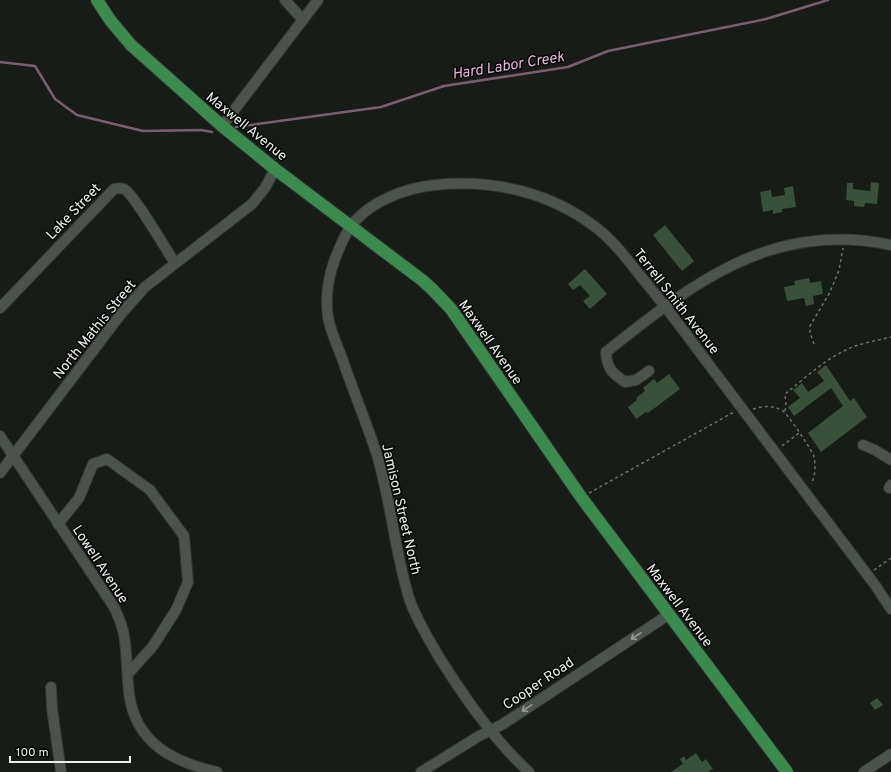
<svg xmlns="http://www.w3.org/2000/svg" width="891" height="772" font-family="Overpass,sans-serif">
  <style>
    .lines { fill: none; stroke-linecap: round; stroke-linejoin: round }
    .stream { stroke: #7b5d72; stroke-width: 2.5 }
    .building { fill: #37513a }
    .minor-casing { stroke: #323632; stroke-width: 12 }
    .major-casing { stroke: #323632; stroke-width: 14 }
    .path { stroke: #6b706b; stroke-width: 1.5; stroke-dasharray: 3 3; stroke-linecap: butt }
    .minor { stroke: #4c524c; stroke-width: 10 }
    .major { stroke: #3b8b4e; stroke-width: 12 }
    .oneway { stroke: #949994 }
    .labels { text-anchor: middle; stroke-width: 3; stroke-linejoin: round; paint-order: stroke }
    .street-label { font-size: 14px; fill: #ecf0ec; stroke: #050605 }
    .water-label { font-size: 15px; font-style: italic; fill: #edb7dd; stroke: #050605 }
  </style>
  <rect width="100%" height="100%" fill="#171c17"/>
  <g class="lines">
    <g class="stream">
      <polyline points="0,62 35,66 55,99 77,115 143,131 201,130 212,132"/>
      <polyline points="236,127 381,107 444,86 568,67 608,51 766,19 828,0"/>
    </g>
  </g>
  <g class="building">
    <polygon points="871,182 879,183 877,204 865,203 864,207 854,206 854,201 846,200 847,183 853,183 853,189 870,191"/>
    <polygon points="793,186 796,207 782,209 782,212 773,214 773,210 763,212 760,192 771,190 772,197 785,195 784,188"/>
    <polygon points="665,225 694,261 682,271 653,235"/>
    <polygon points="585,269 607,294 590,309 583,301 590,296 580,285 573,290 568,284"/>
    <polygon points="809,278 810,283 821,281 823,294 813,296 814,304 806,306 804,298 787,301 784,287 795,285 794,281"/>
    <polygon points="826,365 850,401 854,398 867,417 821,452 808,433 843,406 831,388 794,416 788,407 800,398 793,390 802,383 808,392 824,381 817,372"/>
    <polygon points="669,374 680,389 648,413 646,412 636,419 628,407 637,400 636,398 645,391 643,388 654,379 657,383"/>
    <polygon points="877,698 883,705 875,710 870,703"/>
    <polygon points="696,753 702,762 706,759 713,769 709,771 710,772 671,772 683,764 680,759 684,756 686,760"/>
  </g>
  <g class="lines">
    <g class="minor-casing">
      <g id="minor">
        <polyline points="285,0 303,20"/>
        <polyline points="222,126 318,0"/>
        <path d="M0,308L114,189C117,188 120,188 124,189C134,194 166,250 175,263"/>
        <path d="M649,371L636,380L625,382C612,373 607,369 606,352C693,283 772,220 891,245"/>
        <path d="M0,436L114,607C119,618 124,629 125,642C127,659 127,676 129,693C135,743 173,762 217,772"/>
        <polyline points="863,445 875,450 891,460"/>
        <polyline points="0,473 121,314 145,287 252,204 265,188 275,169"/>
        <polyline points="889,488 891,485"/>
        <polyline points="58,524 79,498 93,464 107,459 150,490 184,536 188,582 176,610 153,646 128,674"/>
        <polyline points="51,687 52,708 61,772"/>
        <polyline points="421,772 479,736 503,724 668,615"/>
        <path d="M529,772C493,739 465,698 439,657C428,638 416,619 409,598C395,552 391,502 377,455C367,424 354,393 343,361C338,347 331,333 328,317C325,297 328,278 335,259C339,249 343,238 349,229C367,202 405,188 435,185C493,179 551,192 598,229C615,243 628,260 642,278C665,305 686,334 707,362C763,437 819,511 875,585L891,609"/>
        <polyline points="864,772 891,754"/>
      </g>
    </g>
    <g class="major-casing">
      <polyline id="major" points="97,0 110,20 131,45 222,126 275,169 422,280 432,289 451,309 581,497 787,772"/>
    </g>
    <g class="path">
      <polyline points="814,344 810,333 810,326 830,292 839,270 843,248"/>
      <path d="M753,409C763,406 773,405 783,411C787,413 814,453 814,457C816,466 815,477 811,484"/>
      <path d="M785,411L786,405L785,394C804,379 824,360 846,350C860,343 876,341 891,337"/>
      <polyline points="782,446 799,433"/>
      <polyline points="589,493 734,412"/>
      <polyline points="874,570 891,558"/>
    </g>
    <use href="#minor" class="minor"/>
    <use href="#major" class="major"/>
  </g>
  <defs><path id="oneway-shaft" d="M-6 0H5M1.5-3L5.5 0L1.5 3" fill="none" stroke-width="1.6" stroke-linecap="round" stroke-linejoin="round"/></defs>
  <g class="oneway">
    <use href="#oneway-shaft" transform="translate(636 636) rotate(147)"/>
    <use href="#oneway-shaft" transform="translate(527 708) rotate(146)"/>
  </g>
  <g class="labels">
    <g class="street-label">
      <text transform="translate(247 126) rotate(39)" y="5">Maxwell Avenue</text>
      <text transform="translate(73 211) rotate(-46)" y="5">Lake Street</text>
      <text transform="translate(677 301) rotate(52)" y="5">Terrell Smith Avenue</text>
      <text transform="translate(94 329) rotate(-51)" y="5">North Mathis Street</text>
      <text transform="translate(491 342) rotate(55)" y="5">Maxwell Avenue</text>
      <text transform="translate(402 509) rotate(77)" y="5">Jamison Street North</text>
      <text transform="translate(101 564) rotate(57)" y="5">Lowell Avenue</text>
      <text transform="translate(680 605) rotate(53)" y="5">Maxwell Avenue</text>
      <text transform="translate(538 683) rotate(-34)" y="5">Cooper Road</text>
    </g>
    <g class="water-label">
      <text transform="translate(508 65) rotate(-9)" y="5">Hard Labor Creek</text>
    </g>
  </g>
  <path d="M10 756v6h120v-6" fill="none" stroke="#ecf0ec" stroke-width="2"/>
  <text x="16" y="756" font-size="12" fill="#ecf0ec" stroke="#050605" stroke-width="3" paint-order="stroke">100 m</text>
</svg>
